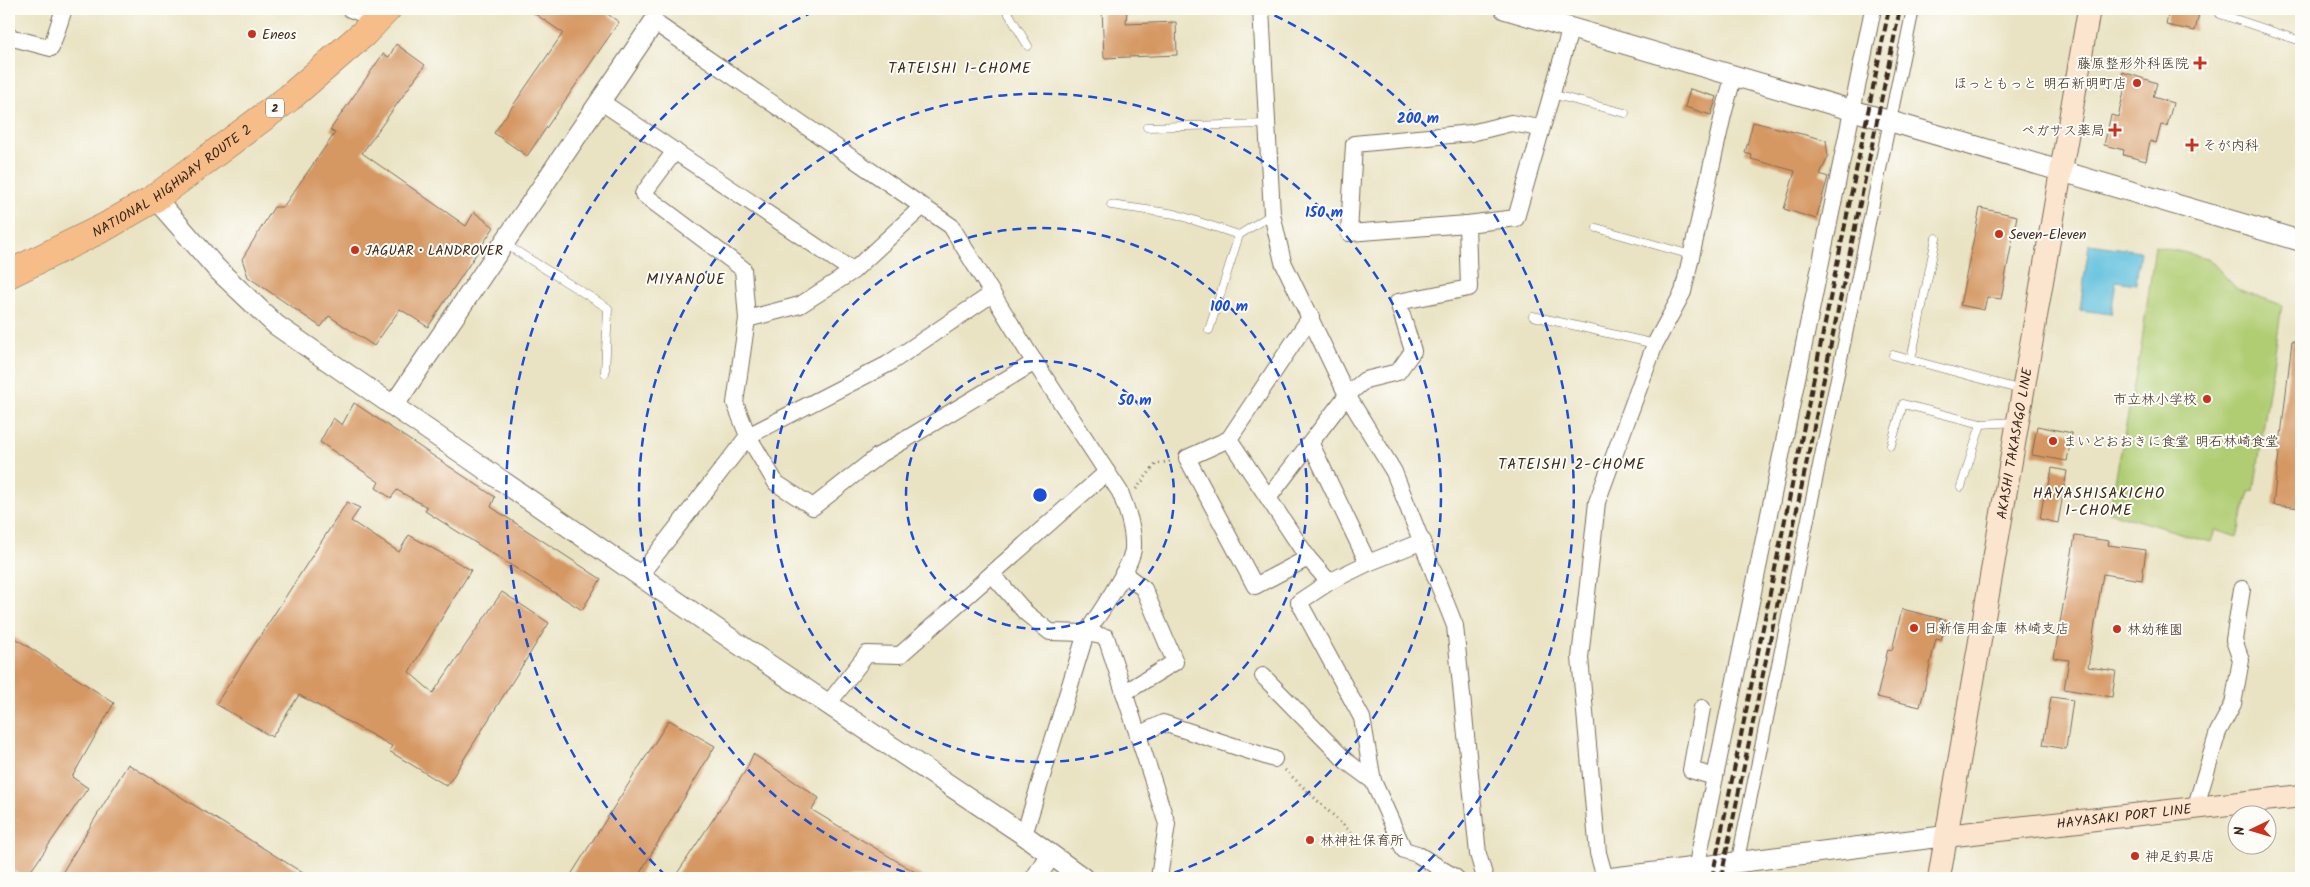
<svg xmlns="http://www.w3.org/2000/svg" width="2310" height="887" font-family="Kalam,'Klee One',sans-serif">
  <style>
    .green { fill: #b0cd73; stroke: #767c48 }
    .water { fill: #5fbfdd; stroke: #4d747e }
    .building { fill: #d69864 }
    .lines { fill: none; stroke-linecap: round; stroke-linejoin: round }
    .service-casing { stroke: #786b58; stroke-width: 9 }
    .pedestrian-casing { stroke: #786b58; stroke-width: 14 }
    .minor-casing { stroke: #786b58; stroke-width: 18 }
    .tertiary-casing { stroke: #786b58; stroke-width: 22 }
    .secondary-casing { stroke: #786b58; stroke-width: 24 }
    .trunk-casing { stroke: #786b58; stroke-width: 29 }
    .path { stroke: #786b58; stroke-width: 3; stroke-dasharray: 1 4; stroke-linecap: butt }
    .service { stroke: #fff; stroke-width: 8 }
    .pedestrian { stroke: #fff; stroke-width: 12 }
    .minor { stroke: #fff; stroke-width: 16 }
    .tertiary { stroke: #fff; stroke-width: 20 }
    .secondary { stroke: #fce5cf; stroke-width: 22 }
    .trunk { stroke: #f7bd88; stroke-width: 28 }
    .rail { stroke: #3b2a1e; stroke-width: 4; stroke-dasharray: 8 4; stroke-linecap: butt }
    .ring { fill: none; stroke: #1d4ed8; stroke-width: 2.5; stroke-dasharray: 9 6 }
    .poi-dot { fill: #c8321e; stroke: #fdfcf7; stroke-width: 2 }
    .labels { text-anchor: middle; stroke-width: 4; stroke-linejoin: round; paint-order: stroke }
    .shield { fill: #fdfcf7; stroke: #75695f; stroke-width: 1 }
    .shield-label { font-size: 12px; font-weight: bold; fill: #3b2a1e }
    .poi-label { font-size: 14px; fill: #3b2a1e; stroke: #fdfcf7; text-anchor: start }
    .street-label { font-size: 14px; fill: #3b2a1e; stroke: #fdfcf7 }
    .neighbourhood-label { font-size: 15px; letter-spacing: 1px; fill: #3b2a1e; stroke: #fdfcf7 }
    .centre { fill: #1d4ed8; stroke: #fdfcf7; stroke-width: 2.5 }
    .ring-label { font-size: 15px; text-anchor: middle; font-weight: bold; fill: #1d4ed8; stroke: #fdfcf7; stroke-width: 4; stroke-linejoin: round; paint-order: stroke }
  </style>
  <rect width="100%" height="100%" fill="#fdfcf7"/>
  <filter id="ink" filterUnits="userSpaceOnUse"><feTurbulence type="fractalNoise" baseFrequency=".02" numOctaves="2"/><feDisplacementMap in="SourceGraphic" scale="10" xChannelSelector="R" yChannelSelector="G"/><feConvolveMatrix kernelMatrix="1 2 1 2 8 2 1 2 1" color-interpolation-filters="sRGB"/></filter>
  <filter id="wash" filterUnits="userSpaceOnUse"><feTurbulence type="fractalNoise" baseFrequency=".0096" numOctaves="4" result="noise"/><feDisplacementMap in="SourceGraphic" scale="20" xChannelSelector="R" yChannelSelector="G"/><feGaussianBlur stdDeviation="1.12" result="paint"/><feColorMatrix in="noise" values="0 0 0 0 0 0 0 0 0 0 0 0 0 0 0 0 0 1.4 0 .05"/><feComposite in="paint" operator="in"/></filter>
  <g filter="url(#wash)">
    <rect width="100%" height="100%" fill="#e9e3c3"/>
    <polygon class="green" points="2155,246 2208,258 2237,289 2282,305 2254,491 2249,492 2237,537 2215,530 2211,542 2109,512 2141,348"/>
    <polygon class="water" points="2089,244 2140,251 2136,284 2116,281 2111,314 2080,310"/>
    <g id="blocks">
      <g class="building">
        <polygon points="528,9 600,9 619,22 527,156 494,133 563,33"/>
        <polygon points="1102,9 1127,9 1126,24 1176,22 1177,55 1104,58"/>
        <polygon points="2169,9 2200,9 2195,31 2166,25"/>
        <polygon points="396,44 425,65 362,153 466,226 474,212 494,227 428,327 400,309 374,346 329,316 321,327 248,277 242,259 274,207 283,207 335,133 330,130 383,54 389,57"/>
        <polygon points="2123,72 2157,83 2153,97 2173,103 2167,126 2161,125 2156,143 2150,141 2146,161 2123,155 2124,150 2104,145 2111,115 2118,117 2125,87 2119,85"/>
        <polygon points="1690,89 1717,97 1711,115 1685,107"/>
        <polygon points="1753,122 1826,140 1828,157 1820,174 1828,177 1816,219 1784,209 1795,171 1751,159 1752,155 1745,153"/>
        <polygon points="1980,208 2017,216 2001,299 1987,297 1984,310 1960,305"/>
        <polygon points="2292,341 2301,342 2301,508 2273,505"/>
        <polygon points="354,403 495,497 491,507 601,579 582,610 425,511 427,507 397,490 391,498 376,488 379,482 320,442 333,418 342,425"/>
        <polygon points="2037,426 2072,433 2067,461 2032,455"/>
        <polygon points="2052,468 2067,471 2058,523 2040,519 2044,496 2047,496"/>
        <polygon points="347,502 360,508 351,521 399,552 409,535 471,570 409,672 433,693 502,592 549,623 447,786 389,751 392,746 299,695 272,737 216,704"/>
        <polygon points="2075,536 2109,541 2108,545 2146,550 2142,580 2103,574 2088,667 2116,671 2112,697 2064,689 2069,660 2054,658"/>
        <polygon points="1902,609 1946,620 1941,640 1936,639 1920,707 1877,697 1888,649 1892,650"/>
        <polygon points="9,634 114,703 72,777 88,788 26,878 9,868"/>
        <polygon points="2051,697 2073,700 2066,749 2043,745"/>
        <polygon points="669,720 715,746 637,878 569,878"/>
        <polygon points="753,754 819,798 812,810 925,878 674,878 746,770"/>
        <polygon points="128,764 311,878 59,878"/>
      </g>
    </g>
  </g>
  <g filter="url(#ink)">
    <use href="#blocks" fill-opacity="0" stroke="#786b58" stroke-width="1"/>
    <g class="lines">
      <g class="service-casing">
        <g id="service">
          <polyline points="1006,9 1028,46"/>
          <polyline points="2221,9 2220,14 2301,41"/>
          <polyline points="1551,94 1625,113"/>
          <polyline points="1147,127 1266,124"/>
          <polyline points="1111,205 1175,214 1239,235"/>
          <polyline points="1597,228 1691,255"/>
          <polyline points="505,244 608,308 605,373"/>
          <polyline points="1533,316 1655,344"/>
          <polyline points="1209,330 1239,235 1272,214"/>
          <polyline points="1893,355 2022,390"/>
          <polyline points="1911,360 1936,238"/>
          <polyline points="1891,445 1903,404 1981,424 2016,422"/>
          <polyline points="1961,487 1981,424"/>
        </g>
      </g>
      <g class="pedestrian-casing">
        <polyline id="pedestrian" points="1737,864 1913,9"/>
      </g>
      <g class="minor-casing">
        <g id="minor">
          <polyline points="350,9 377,19"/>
          <polyline points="1261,9 1272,214 1283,262 1347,395 1394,472 1455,626 1478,854 1485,878"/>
          <path d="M654,22L951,226L1028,352L1120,492C1127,510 1134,529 1133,548C1133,564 1097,618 1086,633L1024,835"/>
          <polyline points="9,37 51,48 64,9"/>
          <polyline points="600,101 853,271"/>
          <polyline points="675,151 643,194 743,269 747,319 735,403 748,436 776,483 813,507 878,456 1035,362"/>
          <polyline points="1467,224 1349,233 1354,144 1471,133 1511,123 1540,128"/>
          <polyline points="1311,316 1229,439 1308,558 1329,582 1368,563 1423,541"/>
          <polyline points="747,319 800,305 853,271 923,206"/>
          <polyline points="1229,439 1187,458 1255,586 1308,558"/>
          <polyline points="1311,444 1368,563"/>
          <polyline points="1269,497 1347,395 1365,380 1398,372 1413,351 1398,302 1469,288 1467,224 1516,218 1571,27"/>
          <polyline points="1123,573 1144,589 1175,662 1124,693"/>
          <polyline points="992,574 1026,613 1050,632 1086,633 1106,637 1167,824 1159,878"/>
          <polyline points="640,575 748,436 888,364 992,294"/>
          <polyline points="1329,582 1299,602 1362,718 1373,781"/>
          <polyline points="1263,676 1346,761 1373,781 1404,850 1417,854 1456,878"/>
          <polyline points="828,704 867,654 900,655 1107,472"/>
          <polyline points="1702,708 1691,770 1715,777"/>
          <polyline points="1138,735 1163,723 1274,759"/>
          <polyline points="2195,809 2218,732 2233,704 2241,660 2234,640 2242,589"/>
          <polyline points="1696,869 1873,9"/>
          <polyline points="1605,878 1598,853 1580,658 1597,502 1655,344 1683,292 1723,115 1734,74"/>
        </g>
      </g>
      <g class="tertiary-casing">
        <g id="tertiary">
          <polyline points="1505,9 2301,241"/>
          <polyline points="155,198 217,269 276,325 756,656 1024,835 1083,878"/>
          <polyline points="394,405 654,22"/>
          <polyline points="1036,878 1050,855"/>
          <polyline points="1611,878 1946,836"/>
        </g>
      </g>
      <g class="secondary-casing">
        <g id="secondary">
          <path id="s1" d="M1946,836L2301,796"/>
          <path id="s2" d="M1939,878L2089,9"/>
        </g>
      </g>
      <g class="trunk-casing">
        <g id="trunk">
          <path id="s3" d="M9,274L105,227L155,198L289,98L363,34L387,9"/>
        </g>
      </g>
      <g class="path">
        <polyline points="1136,489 1156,464 1172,461"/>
        <polyline points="1285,770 1355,836 1384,844"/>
      </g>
      <use href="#service" class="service"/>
      <use href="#pedestrian" class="pedestrian"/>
      <use href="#minor" class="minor"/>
      <use href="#tertiary" class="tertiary"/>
      <use href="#secondary" class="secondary"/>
      <use href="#trunk" class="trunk"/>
      <g class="rail">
        <polyline points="1712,878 1889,9"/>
        <polyline points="1721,878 1900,9"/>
      </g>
    </g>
  </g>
  <g class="ring">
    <circle cx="1040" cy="495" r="134"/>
    <circle cx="1040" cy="495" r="267"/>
    <path d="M919 877A401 401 0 1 1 1161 877"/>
    <path d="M666 876A534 534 0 0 1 819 9M1261 9A534 534 0 0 1 1414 876"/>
  </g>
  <g class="poi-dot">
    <circle cx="252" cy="34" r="5"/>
    <path d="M2197.5 55.5h5v5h5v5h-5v5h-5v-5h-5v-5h5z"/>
    <circle cx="2137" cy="83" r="5"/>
    <path d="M2112.5 122.5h5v5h5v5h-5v5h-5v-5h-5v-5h5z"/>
    <path d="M2189.5 137.5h5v5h5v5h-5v5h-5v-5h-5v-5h5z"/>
    <circle cx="1999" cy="234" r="5"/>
    <circle cx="355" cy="250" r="5"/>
    <circle cx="2207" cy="399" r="5"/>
    <circle cx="2053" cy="441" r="5"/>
    <circle cx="1914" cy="628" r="5"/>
    <circle cx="2117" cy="629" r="5"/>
    <circle cx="1310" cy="840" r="5"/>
    <circle cx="2135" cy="856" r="5"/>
  </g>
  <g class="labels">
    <rect class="shield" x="266" y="98.5" width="18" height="19" rx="4"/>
    <g class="shield-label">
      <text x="275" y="112">2</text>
    </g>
    <g class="poi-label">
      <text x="262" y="39">Eneos</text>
      <text x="2189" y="68" text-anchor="end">藤原整形外科医院</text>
      <text x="2127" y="88" text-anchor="end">ほっともっと 明石新明町店</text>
      <text x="2105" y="135" text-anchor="end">ペガサス薬局</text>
      <text x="2203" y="150">そが内科</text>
      <text x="2009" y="239">Seven-Eleven</text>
      <text x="365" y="255">JAGUAR・LANDROVER</text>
      <text x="2197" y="404" text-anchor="end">市立林小学校</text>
      <text x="2063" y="446">まいどおおきに食堂 明石林崎食堂</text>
      <text x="1924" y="633">日新信用金庫 林崎支店</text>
      <text x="2127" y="634">林幼稚園</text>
      <text x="1320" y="845">林神社保育所</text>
      <text x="2145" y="861">神足釣具店</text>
    </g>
    <g class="street-label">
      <text dy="5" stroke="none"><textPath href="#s3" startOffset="188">NATIONAL HIGHWAY ROUTE 2</textPath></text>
      <text dy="5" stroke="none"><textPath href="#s2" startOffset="441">AKASHI TAKASAGO LINE</textPath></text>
      <text dy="5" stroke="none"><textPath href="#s1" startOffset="179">HAYASAKI PORT LINE</textPath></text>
    </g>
    <g class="neighbourhood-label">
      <text x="960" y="73">TATEISHI 1-CHOME</text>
      <text x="686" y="284">MIYANOUE</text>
      <text x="1572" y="469">TATEISHI 2-CHOME</text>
      <text x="2099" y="498">HAYASHISAKICHO<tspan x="2099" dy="17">1-CHOME</tspan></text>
    </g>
  </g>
  <circle cx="1040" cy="495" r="8" class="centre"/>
  <g class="ring-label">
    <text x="1418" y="123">200 m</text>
    <text x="1324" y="217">150 m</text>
    <text x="1229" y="311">100 m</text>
    <text x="1135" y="405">50 m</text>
  </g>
  <rect width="2310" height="887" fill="none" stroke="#fdfcf7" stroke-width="30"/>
  <g transform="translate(2252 830) rotate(265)"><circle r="24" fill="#fdfcf7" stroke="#afa8a0"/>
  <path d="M0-4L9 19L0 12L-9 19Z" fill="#c8321e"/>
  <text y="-8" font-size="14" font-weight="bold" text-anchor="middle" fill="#3b2a1e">N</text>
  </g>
</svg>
